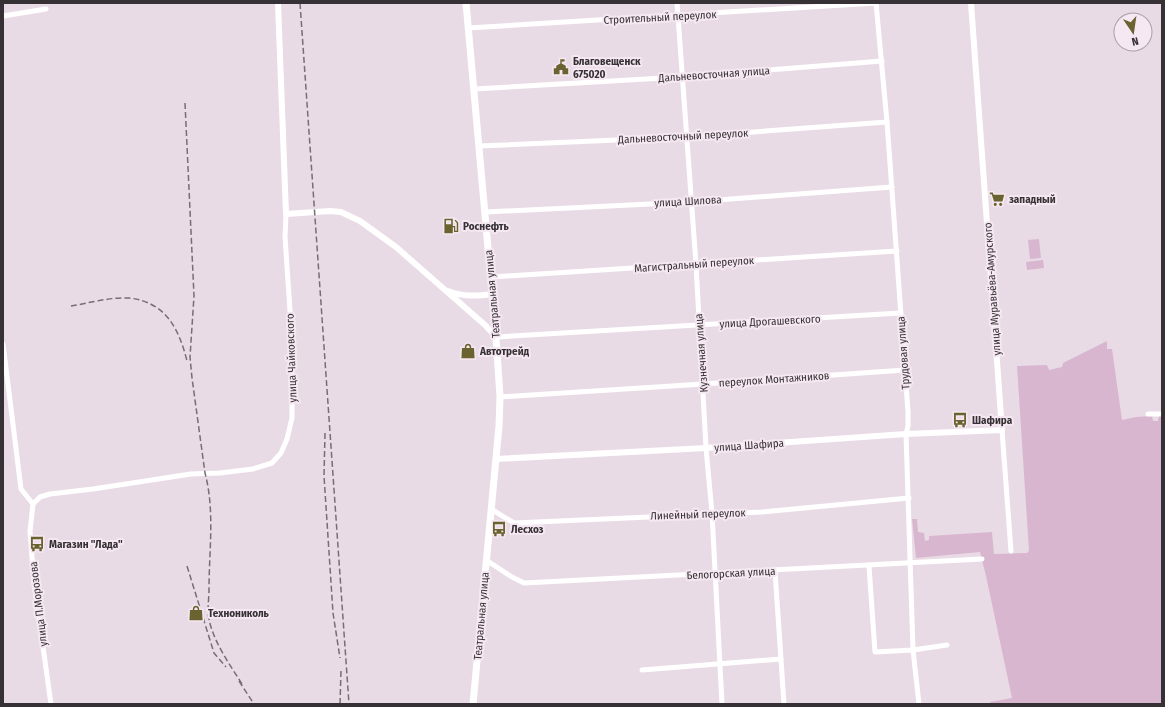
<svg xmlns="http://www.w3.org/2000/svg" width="1165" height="707" font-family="'Fira Sans Condensed',sans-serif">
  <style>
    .green { fill: #d9b6cf }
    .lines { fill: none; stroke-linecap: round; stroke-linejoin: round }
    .minor { stroke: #fff; stroke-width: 5 }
    .tertiary { stroke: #fff; stroke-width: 6 }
    .secondary { stroke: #fff; stroke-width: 7 }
    .rail { stroke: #766e74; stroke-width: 1.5; stroke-dasharray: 6 3; stroke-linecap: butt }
    .labels { text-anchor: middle; stroke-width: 4; stroke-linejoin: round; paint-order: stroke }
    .street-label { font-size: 11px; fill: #363134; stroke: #f6e8f2 }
    .poi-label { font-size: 11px; font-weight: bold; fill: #363134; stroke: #f6e8f2; text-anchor: start }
  </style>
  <rect width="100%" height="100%" fill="#e9dbe5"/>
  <g class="green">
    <polygon points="1039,239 1041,258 1030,259 1028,240"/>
    <polygon points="1043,260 1044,268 1027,270 1026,262"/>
    <polygon points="1107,341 1107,349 1112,349 1122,420 1136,417 1152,416 1153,421 1158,421 1159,416 1162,416 1162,704 990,704 990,702 1012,698 986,576 980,552 916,558 912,519 917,519 918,532 924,533 925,541 929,540 929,536 992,532 994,554 1027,553 1029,551 1017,366 1047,365 1049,370 1062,367 1063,363"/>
  </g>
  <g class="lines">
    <g class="minor">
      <polyline points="677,3 696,264 706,448 712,513 722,704"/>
      <polyline points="876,3 887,122 908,412 908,426 906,434 913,650 919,704"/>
      <polyline points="3,16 46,9"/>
      <polyline points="468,28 876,3"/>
      <polyline points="474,89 681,77 882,61"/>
      <polyline points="479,146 686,137 887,122"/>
      <polyline points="485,212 691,202 892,187"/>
      <polyline points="491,277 897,251"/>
      <polyline points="496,337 900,313"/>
      <polyline points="3,344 21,489 33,504"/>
      <polyline points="500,397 703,384 905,370"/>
      <polyline points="1148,414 1162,414"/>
      <polyline points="1002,430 1011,551"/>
      <polyline points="33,504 40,497 50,494 93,489 191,474 220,473 253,469 272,463 281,453 287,439 292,418 292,340 285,237 286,214"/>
      <polyline points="33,504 30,531 34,583 51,704"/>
      <polyline points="491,509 514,523 762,512 909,498"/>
      <polyline points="486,560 512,577 524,583 982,559"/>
      <polyline points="869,566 875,652 913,650 947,645"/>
      <polyline points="775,571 784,704"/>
      <polyline points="642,670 781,659"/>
    </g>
    <g class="tertiary">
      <polyline points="278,3 286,214 330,211 341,212 360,221 396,247 485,325 496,337"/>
      <path d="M448,291C463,297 477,296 492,294"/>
      <polyline points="496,459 706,448 906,434 1002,430 971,3"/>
    </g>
    <polyline class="secondary" points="466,3 496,337 500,397 499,426 473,704"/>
    <g class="rail">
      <polyline points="300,3 349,704"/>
      <path d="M185,103L194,296L190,357L192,378L205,473C215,511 209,550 209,589C209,599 207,610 209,619C213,641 230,665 242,684"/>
      <path d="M71,306C89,303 110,297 129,298C166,302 179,329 187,361"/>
      <polyline points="325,433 324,476 333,613 340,658"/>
      <polyline points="187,566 214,653 226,667"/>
      <polyline points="239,681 254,704"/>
      <polyline points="340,704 341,671"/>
    </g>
  </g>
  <defs>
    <g id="civic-bare" transform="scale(1.2)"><path d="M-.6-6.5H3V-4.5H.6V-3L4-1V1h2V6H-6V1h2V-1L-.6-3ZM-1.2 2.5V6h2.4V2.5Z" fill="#6b632f" stroke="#f6e8f2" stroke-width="2.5" paint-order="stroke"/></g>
    <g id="supermarket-bare" transform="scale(1.2)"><path d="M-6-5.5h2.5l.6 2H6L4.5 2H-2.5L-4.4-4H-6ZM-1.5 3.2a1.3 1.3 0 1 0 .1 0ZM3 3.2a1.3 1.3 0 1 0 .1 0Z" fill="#6b632f" stroke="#f6e8f2" stroke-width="2.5" paint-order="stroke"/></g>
    <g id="fuel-bare" transform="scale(1.2)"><path d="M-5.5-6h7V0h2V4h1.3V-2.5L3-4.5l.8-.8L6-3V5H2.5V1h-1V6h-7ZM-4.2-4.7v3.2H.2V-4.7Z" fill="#6b632f" stroke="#f6e8f2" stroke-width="2.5" paint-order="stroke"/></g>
    <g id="shop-bare" transform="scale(1.2)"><path d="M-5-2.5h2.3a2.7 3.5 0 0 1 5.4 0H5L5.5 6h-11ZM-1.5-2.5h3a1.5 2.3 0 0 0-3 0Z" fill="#6b632f" stroke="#f6e8f2" stroke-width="2.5" paint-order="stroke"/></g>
    <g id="bus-bare" transform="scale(1.2)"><path d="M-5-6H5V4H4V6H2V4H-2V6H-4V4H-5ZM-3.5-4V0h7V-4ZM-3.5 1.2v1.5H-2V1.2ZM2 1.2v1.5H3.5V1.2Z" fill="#6b632f" stroke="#f6e8f2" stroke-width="2.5" paint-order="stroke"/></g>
  </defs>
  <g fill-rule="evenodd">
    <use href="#civic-bare" x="561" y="67"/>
    <use href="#supermarket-bare" x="997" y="199"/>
    <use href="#fuel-bare" x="451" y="226"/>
    <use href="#shop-bare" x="468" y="351"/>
    <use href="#bus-bare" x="960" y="420"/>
    <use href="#bus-bare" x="499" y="529"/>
    <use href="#bus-bare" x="37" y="544"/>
    <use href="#shop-bare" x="196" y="613"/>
  </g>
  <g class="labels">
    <g class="street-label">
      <text transform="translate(660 17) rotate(-3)" y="4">Строительный переулок</text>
      <text transform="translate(714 74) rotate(-4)" y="4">Дальневосточная улица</text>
      <text transform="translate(683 136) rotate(-3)" y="4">Дальневосточный переулок</text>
      <text transform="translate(688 201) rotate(-3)" y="4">улица Шилова</text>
      <text transform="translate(694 264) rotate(-4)" y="4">Магистральный переулок</text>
      <text transform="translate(992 289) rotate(-94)" y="4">улица Муравьёва-Амурского</text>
      <text transform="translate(492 294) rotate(-95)" y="4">Театральная улица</text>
      <text transform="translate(770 321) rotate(-3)" y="4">улица Дрогашевского</text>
      <text transform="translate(701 353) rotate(-94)" y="4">Кузнечная улица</text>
      <text transform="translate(903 353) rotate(-94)" y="4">Трудовая улица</text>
      <text transform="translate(291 358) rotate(-92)" y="4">улица Чайковского</text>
      <text transform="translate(774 379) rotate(-4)" y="4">переулок Монтажников</text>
      <text transform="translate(749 445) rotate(-4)" y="4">улица Шафира</text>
      <text transform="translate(698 514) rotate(-2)" y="4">Линейный переулок</text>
      <text transform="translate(731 573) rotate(-3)" y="4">Белогорская улица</text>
      <text transform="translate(38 604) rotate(-97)" y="4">улица П.Морозова</text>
      <text transform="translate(481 616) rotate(-85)" y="4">Театральная улица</text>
    </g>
    <g class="poi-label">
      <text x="573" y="65">Благовещенск<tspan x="573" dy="13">675020</tspan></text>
      <text x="1009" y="203">западный</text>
      <text x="463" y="230">Роснефть</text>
      <text x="480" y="355">Автотрейд</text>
      <text x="972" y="424">Шафира</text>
      <text x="511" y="533">Лесхоз</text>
      <text x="49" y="548">Магазин "Лада"</text>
      <text x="208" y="617">Технониколь</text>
    </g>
  </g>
  <rect width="1165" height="707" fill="none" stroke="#363134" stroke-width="8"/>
  <g transform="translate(1133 32) rotate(167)"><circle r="19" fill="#f6e8f2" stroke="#a99fa6"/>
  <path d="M0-3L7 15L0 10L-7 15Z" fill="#6b632f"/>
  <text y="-6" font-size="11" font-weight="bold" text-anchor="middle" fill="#363134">N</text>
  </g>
</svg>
